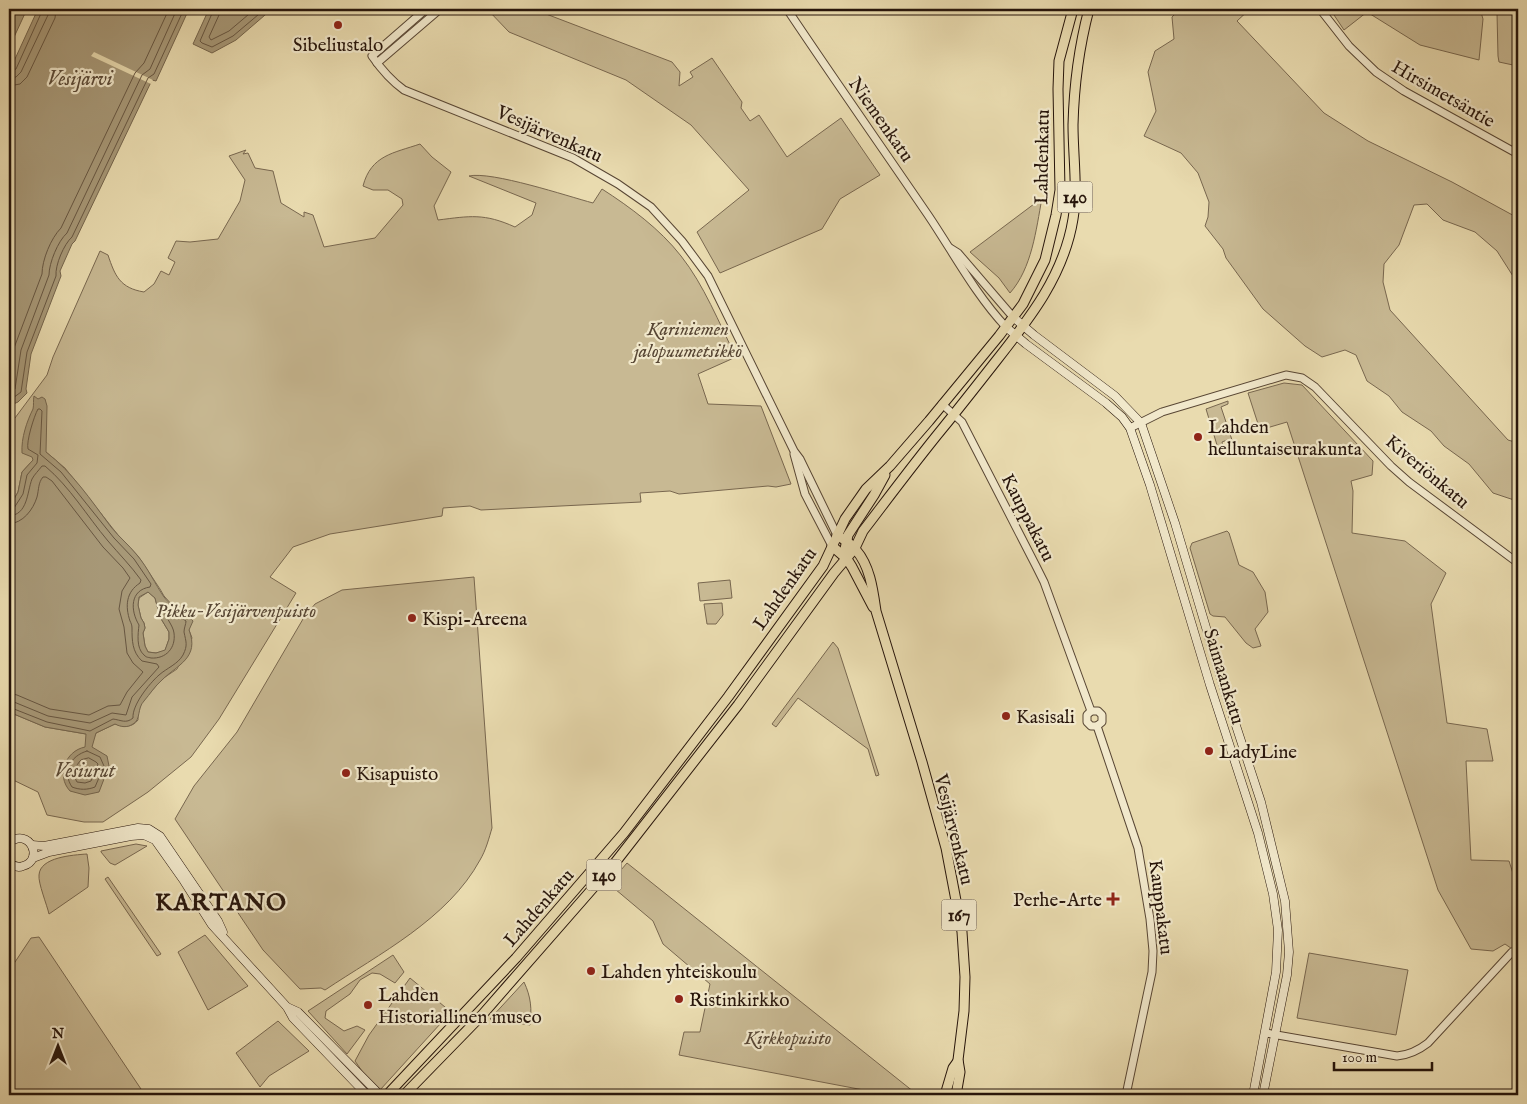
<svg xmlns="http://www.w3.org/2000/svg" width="1527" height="1104" font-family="'IM FELL English',serif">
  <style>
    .green { fill: #c8b993; stroke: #78674f }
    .water { fill: #a79877; stroke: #74644c; fill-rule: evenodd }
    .pier { fill: #e9dbaf }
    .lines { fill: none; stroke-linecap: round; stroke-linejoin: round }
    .shore { stroke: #675641; stroke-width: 1 }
    .tertiary-tunnel { stroke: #c2b38e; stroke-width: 7; stroke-dasharray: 7 3.5; stroke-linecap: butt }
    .tertiary-casing { stroke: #584634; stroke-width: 9 }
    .secondary-casing { stroke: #27150b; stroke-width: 9 }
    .primary-casing { stroke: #27150b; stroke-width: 11 }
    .tertiary { stroke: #f1e8cb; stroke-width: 7 }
    .secondary { stroke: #f1e8cb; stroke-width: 8 }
    .primary { stroke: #e9dbaf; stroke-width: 9 }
    .poi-dot { fill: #8f2418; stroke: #f1e8cb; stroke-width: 2 }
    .labels { text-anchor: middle; stroke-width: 4.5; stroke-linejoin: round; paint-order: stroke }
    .shield { fill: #f1e8cb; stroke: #645445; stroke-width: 1 }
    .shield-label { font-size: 18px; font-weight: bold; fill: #27150b }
    .poi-label { font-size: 19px; fill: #27150b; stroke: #f1e8cb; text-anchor: start }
    .street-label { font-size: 19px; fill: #27150b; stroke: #f1e8cb }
    .park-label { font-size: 19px; font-style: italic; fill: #574634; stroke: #f1e8cb }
    .water-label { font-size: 20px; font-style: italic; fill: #5a4936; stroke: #f1e8cb }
    .district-label { font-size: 24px; font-weight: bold; letter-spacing: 1px; fill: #27150b; stroke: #f1e8cb }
  </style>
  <rect width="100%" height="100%" fill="#e9dbaf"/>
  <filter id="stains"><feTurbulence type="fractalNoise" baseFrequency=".004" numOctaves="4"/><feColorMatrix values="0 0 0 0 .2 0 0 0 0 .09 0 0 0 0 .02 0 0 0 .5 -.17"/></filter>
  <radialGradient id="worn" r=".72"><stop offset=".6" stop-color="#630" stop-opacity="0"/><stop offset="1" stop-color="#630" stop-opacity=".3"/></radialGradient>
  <g class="green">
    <polygon points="487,9 533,9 672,62 680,72 679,86 693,77 690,72 712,58 742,102 741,108 750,121 759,115 787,157 841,118 880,175 840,199 822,229 720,273 697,232 749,190 691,125 626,80 509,32"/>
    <polygon points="1180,9 1221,9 1227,11 1229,9 1250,9 1237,21 1324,113 1368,141 1452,182 1518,218 1518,284 1497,251 1475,232 1443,220 1427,204 1414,205 1399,245 1384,264 1383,282 1390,310 1508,440 1518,443 1518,505 1514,500 1493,493 1469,464 1444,446 1431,431 1402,412 1389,396 1367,381 1356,355 1345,350 1322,357 1305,346 1263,309 1226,258 1223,249 1205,226 1208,217 1209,202 1198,173 1181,153 1144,136 1156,111 1148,72 1155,51 1174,39 1172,17"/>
    <polygon points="1330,9 1480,9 1483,19 1479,60 1420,45 1367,12 1344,30"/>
    <polygon points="1495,9 1511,9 1518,31 1518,64 1513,65 1499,62 1498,56 1497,13"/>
    <path d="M420,144L432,157L451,172L434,206L438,220C470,216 484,213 515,227L532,215L536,203L469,176C492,171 567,196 593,203L602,189C630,207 660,229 681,256C704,285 719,323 736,357L698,374L708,404L761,406L791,484L776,487L768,486L679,494L670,491L640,493L641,502L481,510L470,506L443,508L442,516L330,534L293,547L270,577L296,593L219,719L191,757L148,792L103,822H84L47,815L38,792L9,778V712L45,727L86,734L94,737L96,733L115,724C123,727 132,728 138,720V714L141,703L162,679L177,669L192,638L189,630L188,615L175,608L164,596L160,589L138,556L118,535L65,468L46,452L33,460L22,472L18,492L9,508V426L47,375L53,357L100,251L108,255C115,276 120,288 144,292L154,284L161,271L169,275L175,262L168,258L176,241L190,242L218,239L240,201L245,180L229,156L246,150L243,154L248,153L255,168L273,171L281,203L304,217V212L313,215L324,247L375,238L403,205L402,199L388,190H373L363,186C371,155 394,153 420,144Z"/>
    <path d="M1042,198C1036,230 1032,268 1010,293L999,278L970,252Z"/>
    <polygon points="1284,383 1302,385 1373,461 1372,475 1351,481 1353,491 1352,533 1405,541 1446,573 1431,604 1447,723 1487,729 1493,761 1466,761 1471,860 1509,861 1518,889 1518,953 1505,944 1493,951 1471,949 1438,890 1287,422 1260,430 1248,393"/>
    <polygon points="1228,401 1228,404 1221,407 1232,440 1229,447 1227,440 1222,442 1224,450 1220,451 1217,445 1206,409"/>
    <polygon points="1227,531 1229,533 1239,565 1253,572 1265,592 1268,612 1255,629 1261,646 1253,648 1246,643 1225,617 1213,616 1210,614 1190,548 1192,543"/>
    <path d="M474,577L492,828C489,838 486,850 480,860C448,919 379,954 325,990L321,988L300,989L263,950L175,819L194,786L237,732L303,619L315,604L342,590Z"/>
    <polygon points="730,580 732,598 700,601 698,583"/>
    <polygon points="148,592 155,598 160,617 169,632 169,639 165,651 156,653 148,652 145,646 143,633 145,628 144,623 141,618 138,605 139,598"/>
    <polygon points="722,603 723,615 716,624 707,624 704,604"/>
    <polygon points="833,642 838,648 879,775 876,776 868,749 798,698 776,727 772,724"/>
    <polygon points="136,844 147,846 115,865 110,863 101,852 101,851"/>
    <path d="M87,854L89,868L88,887L49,914C47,905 38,883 39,875C40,857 73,855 87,854Z"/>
    <polygon points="627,863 914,1092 915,1094 919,1095 890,1095 679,1055 684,1032 700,1032 710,984 663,944 653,921 609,884"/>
    <polygon points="108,877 161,954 157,956 105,879"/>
    <polygon points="205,935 248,986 208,1010 178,952"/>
    <polygon points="39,937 145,1095 9,1095 9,971 31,938"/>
    <polygon points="1309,953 1408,970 1396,1035 1297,1018"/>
    <polygon points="393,955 404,972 395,983 380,974 372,973 360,980 350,994 326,1011 325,1018 344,1031 357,1026 365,1030 347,1054 308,1011"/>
    <polygon points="410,978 451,1012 380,1090 371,1084 355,1061 369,1035"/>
    <path d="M524,982C531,997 532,1009 530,1025L490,1019Z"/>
    <polygon points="278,1021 309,1051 269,1076 260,1087 236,1053"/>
  </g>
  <g class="water">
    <polygon points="9,9 27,9 9,48"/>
    <polygon points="38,9 189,9 156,81 152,80 75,241 72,244 60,271 61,276 31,354 26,389 27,393 18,402 9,406 9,72"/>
    <polygon points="209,9 272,9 236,40 212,53 193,44"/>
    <path d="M34,396L38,399L42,397L45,399L47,406L46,452C72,472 91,500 111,527C119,537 129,545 137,555C148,568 155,584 164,597C172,608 185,611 193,621L189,630C200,658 177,665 162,680C155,686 150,694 144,701C137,708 141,720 133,724C127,728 121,727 115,724L96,733L92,747L107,756L109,766L99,792L85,795L70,791C56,776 65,751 85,747L86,734L45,727L9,712V508L18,492L22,472L33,460L32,457L22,453C21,438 27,421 33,409C34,405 33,400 34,396ZM148,592L155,598L160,617L169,632V639L165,650L156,653L148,652L145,646L143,633L145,628L144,623L141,618L138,605L139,597Z"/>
  </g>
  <polygon class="pier" points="94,52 153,80 151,84 91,56"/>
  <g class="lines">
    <g class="shore">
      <polyline points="214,9 200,41 202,43 212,47 233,36 265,9"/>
      <polyline points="220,9 219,15 209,37 211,40 229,31 255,9"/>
      <polyline points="9,72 16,69 43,9"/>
      <polyline points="9,79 16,77 21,72 48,15 49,9"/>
      <polyline points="9,86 20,84 27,77 55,18 56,9"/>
      <path d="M9,379L14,348L42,274C42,260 51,238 61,228L135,73L144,63L169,9"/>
      <path d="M9,394L15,389L21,350L49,275C49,263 58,241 67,233L142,75L150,69L177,9"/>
      <path d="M9,401L21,392L27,352L56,276C55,265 64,244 72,237L148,78L154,74L184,9"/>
      <path d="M9,510L14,508L23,494L27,475L37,463L38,455L28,449C26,442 34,416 38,409H40L42,411L40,454L61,472L114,538L134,559L151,584L150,587C130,590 130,610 139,625C138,634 136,648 144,655C147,658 148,657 151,658C166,659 176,648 174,633C173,625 165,617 163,609L164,606L186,621C186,624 184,628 184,632C186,642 188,645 183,655C178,664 167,668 159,675C149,684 132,705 133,718C126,724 121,720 113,719L90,731L47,722L9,707"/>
      <path d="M9,516C28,515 27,492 32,479C34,475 39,470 42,466H45C70,487 87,516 108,541C119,554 131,566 141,580L140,583C126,592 125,606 130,621C131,623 132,625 132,628C132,640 132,652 142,661L157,664L159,667L132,697L126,715L112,713L90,723L48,716L14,702L9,701"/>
      <path d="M9,524C23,523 33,510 37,497C39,489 38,483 43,477H46L52,481L103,547L123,568L130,578L122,591L119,609L124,627L127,653L133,663L143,672L127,692L120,705L108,706L89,715L50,709L17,695L9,693"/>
      <path d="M87,751L100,757L104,766L95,787C87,790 80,790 72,787C62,772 70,756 87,751Z"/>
      <path d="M89,758L96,762L98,764L91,781L85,783L77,782C72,774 75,766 81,760Z"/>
    </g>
    <polyline class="tertiary-tunnel" points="1512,952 1518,947"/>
    <g class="tertiary-casing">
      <g id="tertiary">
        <path d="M426,9L372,56C381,69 390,80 404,90L573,158L618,184L651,207L682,241L708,276L794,451L800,459L837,535"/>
        <path d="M787,9C833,78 881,146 928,215C953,252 975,294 1006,327"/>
        <polyline points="1320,9 1349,46 1376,72 1404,91 1518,154"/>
        <polyline points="377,63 440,9"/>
        <polyline points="950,248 958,253 1013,317"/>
        <polyline points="942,404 962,422 1036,566 1044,582 1091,711"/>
        <polyline points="1130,428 1162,412 1286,375 1302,378 1315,387 1391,466 1409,482 1518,563"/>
        <polyline points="794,454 805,494 832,546"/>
        <polyline points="1091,711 1098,711 1102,715 1102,722 1097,726"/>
        <polyline points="1091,711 1087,715 1087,722 1091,726 1097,726"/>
        <polyline points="1097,726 1138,848 1150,919 1153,951 1152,972 1126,1095"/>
        <path d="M1266,1033L1397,1056C1409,1055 1419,1050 1428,1043L1512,952"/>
      </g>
    </g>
    <g class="secondary-casing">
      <g id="secondary">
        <polyline points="1013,317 1034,335 1115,396 1141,423 1175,523 1226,695 1261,802 1285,901 1289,952 1287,975 1263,1095"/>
        <polyline points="1006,327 1026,344 1106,403 1122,417 1130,428 1150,485 1210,685 1258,833 1273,894 1278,930 1276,972 1253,1095"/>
        <path d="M9,843C29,826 45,860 23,866C18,868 13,866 9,862"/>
        <polyline points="32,845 44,846 138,828 149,829 160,836 218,921 223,932"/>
        <polyline points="33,858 49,852 131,836 144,835 155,840 184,881 212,925 287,1007 293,1018 367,1095"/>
        <polyline points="287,1007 298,1012 380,1095"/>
      </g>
    </g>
    <g class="primary-casing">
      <g id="primary">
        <path d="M837,535C844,540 852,544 856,550C870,566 873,590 876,611L922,762L946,848L962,932L965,977L964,1011L958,1060L960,1072L956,1095"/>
        <polyline points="832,546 847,559 852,567 873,607"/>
        <polyline points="847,559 845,549 848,535 874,495 885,475"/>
        <polyline points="387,1095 516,958 624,833 728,697 823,566 845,519 866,489 890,466 929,421 999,336 1023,304 1045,260 1056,215 1060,190 1058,89 1059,61 1073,9"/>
        <path d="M404,1095L482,1015L614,864L738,705L834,573L855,548L863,531C889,497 915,462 942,429C960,407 978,384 996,361C1030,318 1064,275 1073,219C1078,189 1073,156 1073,125C1074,85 1079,47 1089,9"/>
        <polyline points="945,1095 953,1068 958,1061"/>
      </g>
    </g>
    <use href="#tertiary" class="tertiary"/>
    <use href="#secondary" class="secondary"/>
    <use href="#primary" class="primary"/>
  </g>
  <g class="poi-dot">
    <circle cx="338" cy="25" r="5"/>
    <circle cx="1198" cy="437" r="5"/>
    <circle cx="412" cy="618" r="5"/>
    <circle cx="1006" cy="716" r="5"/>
    <circle cx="1209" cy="751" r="5"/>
    <circle cx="346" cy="773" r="5"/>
    <path d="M1110.5 891.5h5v5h5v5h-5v5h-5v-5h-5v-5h5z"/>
    <circle cx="591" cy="971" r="5"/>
    <circle cx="679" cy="999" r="5"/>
    <circle cx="368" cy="1005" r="5"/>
  </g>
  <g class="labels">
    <g class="shield">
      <rect x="1057.5" y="181.5" width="35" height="31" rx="4"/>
      <rect x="586.5" y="859.5" width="35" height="31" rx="4"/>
      <rect x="941.5" y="899.5" width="35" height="31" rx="4"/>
    </g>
    <g class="shield-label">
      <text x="1075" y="203">140</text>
      <text x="604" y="881">140</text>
      <text x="959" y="921">167</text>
    </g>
    <g class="poi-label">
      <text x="338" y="51" text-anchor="middle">Sibeliustalo</text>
      <text x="1208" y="433">Lahden<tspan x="1208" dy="22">helluntaiseurakunta</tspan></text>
      <text x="422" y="625">Kispi-Areena</text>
      <text x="1016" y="723">Kasisali</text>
      <text x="1219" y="758">LadyLine</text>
      <text x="356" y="780">Kisapuisto</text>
      <text x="1102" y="906" text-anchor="end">Perhe-Arte</text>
      <text x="601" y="978">Lahden yhteiskoulu</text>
      <text x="378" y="1001">Lahden<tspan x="378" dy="22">Historiallinen museo</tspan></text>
      <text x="689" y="1006">Ristinkirkko</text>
    </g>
    <g class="street-label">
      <text transform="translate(1444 93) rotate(30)" y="7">Hirsimetsäntie</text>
      <text transform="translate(882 119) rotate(55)" y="7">Niemenkatu</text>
      <text transform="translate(550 133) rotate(24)" y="7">Vesijärvenkatu</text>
      <text transform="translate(1041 157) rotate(-89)" y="7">Lahdenkatu</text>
      <text transform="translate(1428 471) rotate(40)" y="7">Kiveriönkatu</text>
      <text transform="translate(1029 517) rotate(63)" y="7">Kauppakatu</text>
      <text transform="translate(784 588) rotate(-55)" y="7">Lahdenkatu</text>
      <text transform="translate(1225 676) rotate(73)" y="7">Saimaankatu</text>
      <text transform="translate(955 829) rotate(76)" y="7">Vesijärvenkatu</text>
      <text transform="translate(538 907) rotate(-49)" y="7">Lahdenkatu</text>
      <text transform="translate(1162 907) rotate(83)" y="7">Kauppakatu</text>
    </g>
    <g class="park-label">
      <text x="688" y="335">Kariniemen<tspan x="688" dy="22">jalopuumetsikkö</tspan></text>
      <text x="236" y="617">Pikku-Vesijärvenpuisto</text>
      <text x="788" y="1044">Kirkkopuisto</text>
    </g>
    <g class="water-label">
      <text x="80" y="85">Vesijärvi</text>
      <text x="85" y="777">Vesiurut</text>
    </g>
    <g class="district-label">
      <text x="221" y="910">KARTANO</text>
    </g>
  </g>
  <rect width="1527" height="1104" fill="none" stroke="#e9dbaf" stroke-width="30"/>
  <rect x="10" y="10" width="1507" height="1084" fill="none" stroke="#27150b" stroke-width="2.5"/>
  <rect x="15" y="15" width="1497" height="1074" fill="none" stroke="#27150b"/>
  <g transform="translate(58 1046)" stroke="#f1e8cb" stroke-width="4" paint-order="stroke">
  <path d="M0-4L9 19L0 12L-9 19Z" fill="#27150b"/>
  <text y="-8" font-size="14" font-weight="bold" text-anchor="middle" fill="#27150b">N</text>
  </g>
  <path d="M1334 1062v8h98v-8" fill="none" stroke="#27150b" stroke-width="2.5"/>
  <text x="1342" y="1062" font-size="15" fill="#27150b" stroke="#f1e8cb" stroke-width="4" paint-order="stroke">100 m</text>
  <rect width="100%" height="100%" filter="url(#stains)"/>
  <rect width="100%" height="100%" fill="url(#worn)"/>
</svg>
